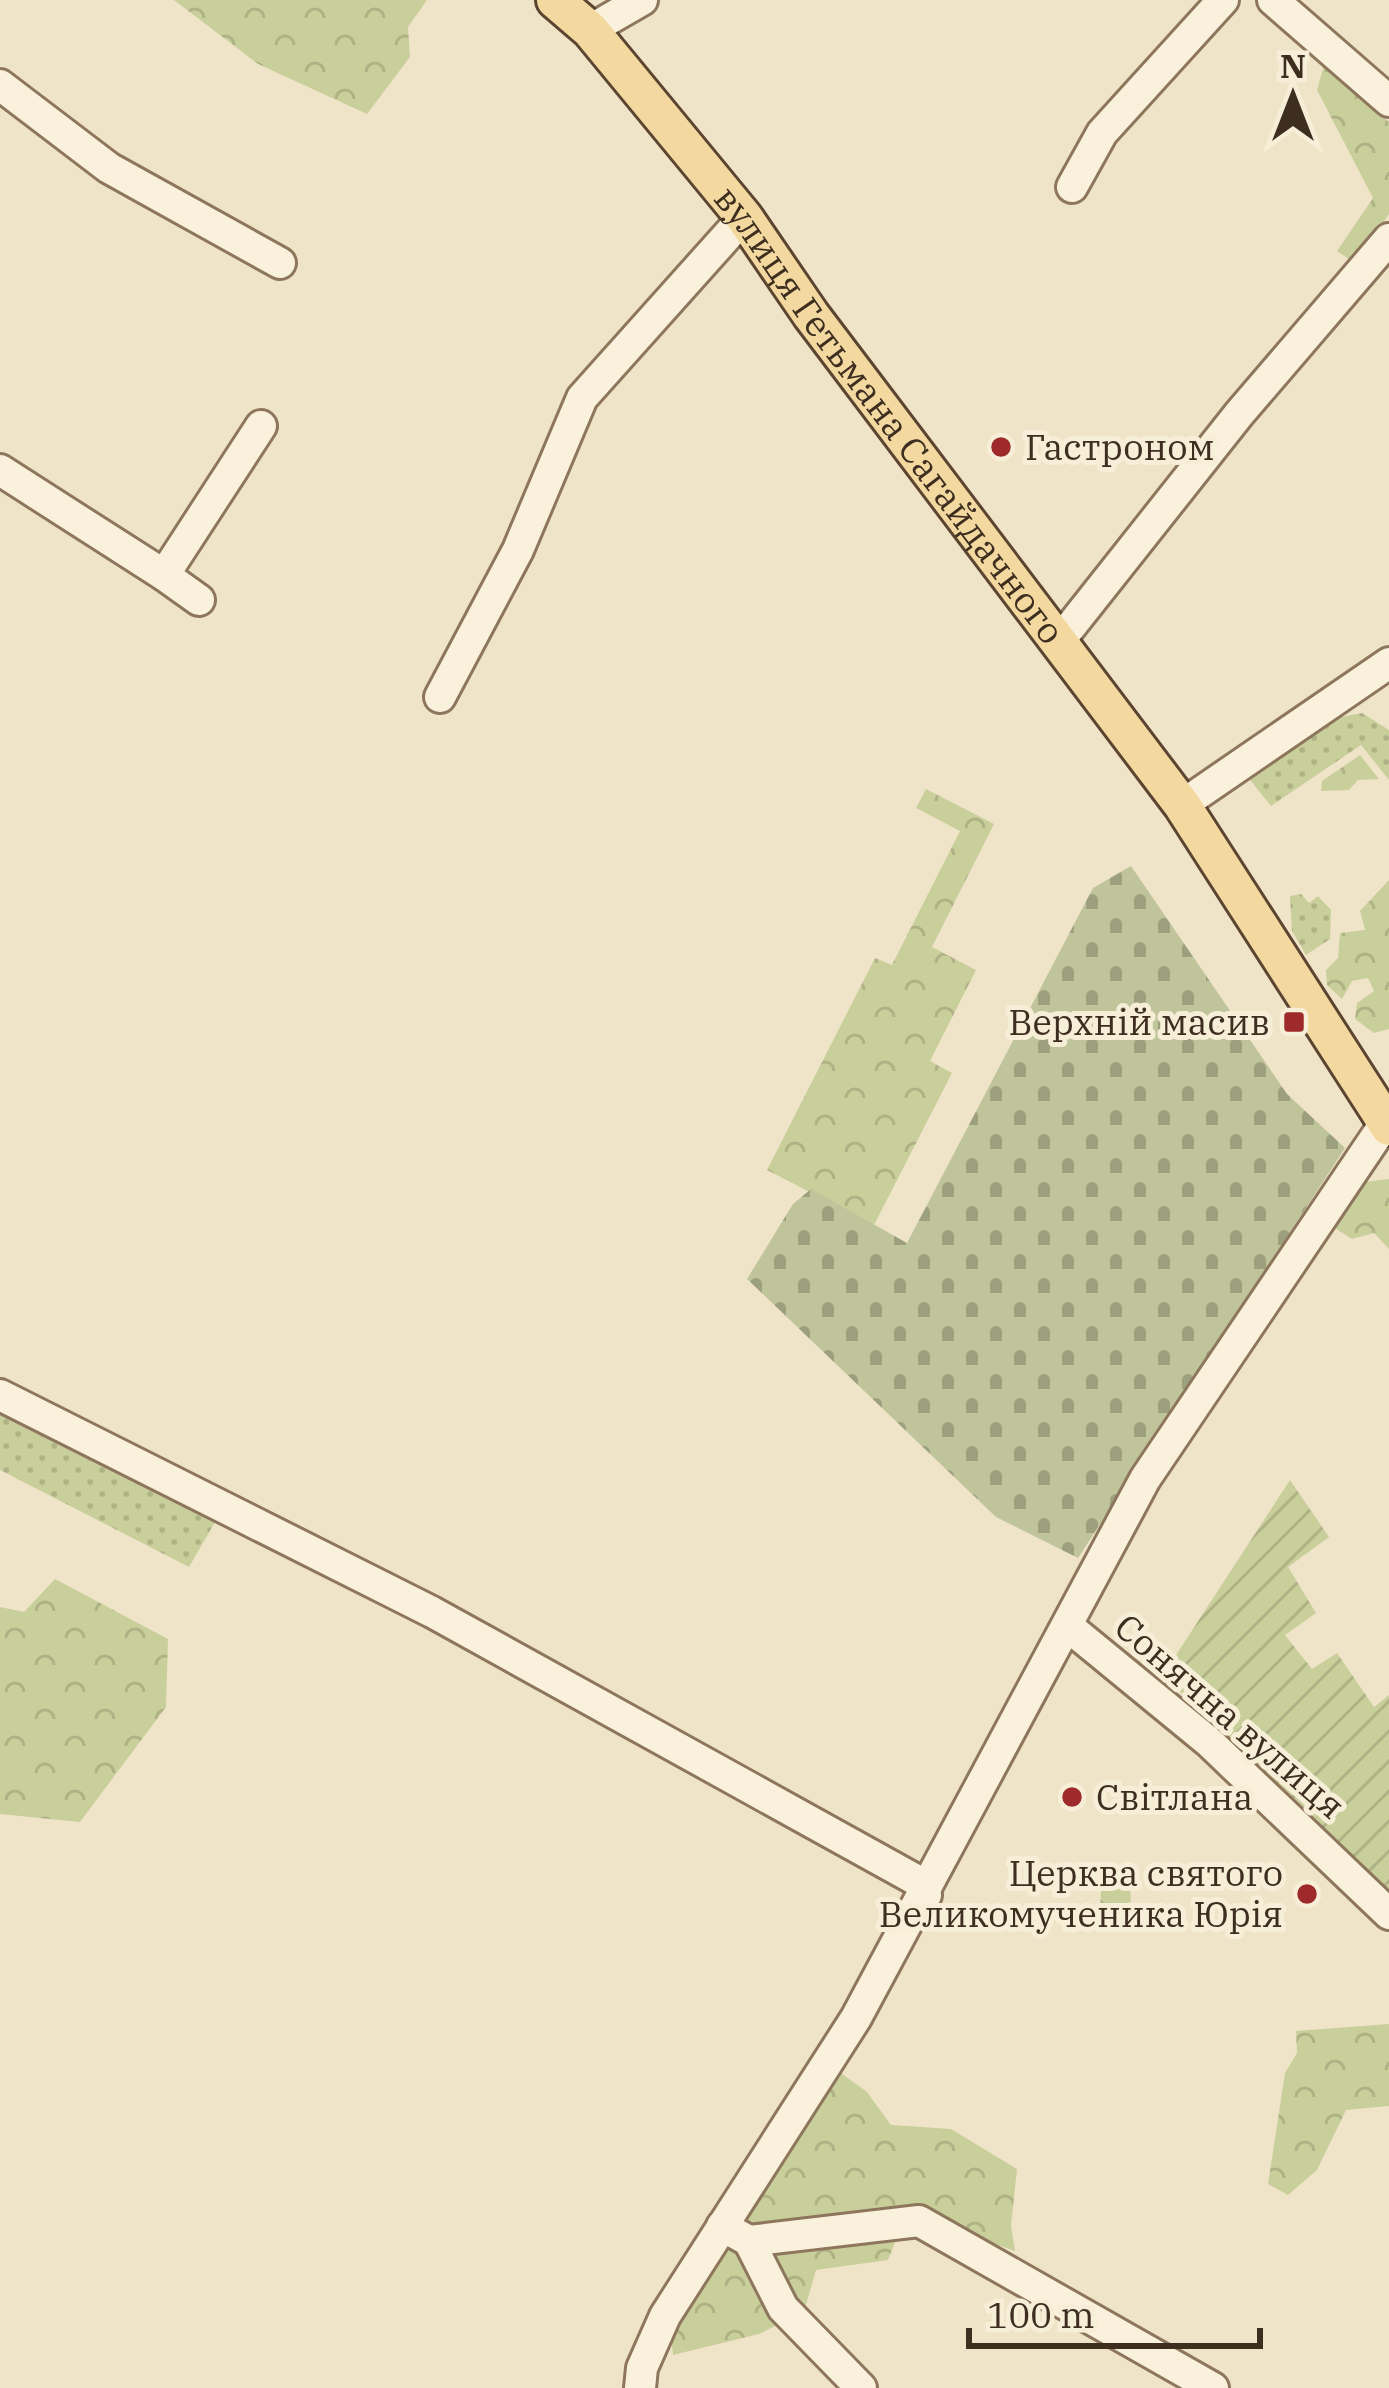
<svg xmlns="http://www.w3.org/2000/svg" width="1389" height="2388" font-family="'IBM Plex Serif',serif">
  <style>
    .grass { fill: url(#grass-dots) }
    .forest { fill: url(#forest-crowns) }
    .cemetery { fill: url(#cemetery-stones) }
    .garden { fill: url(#garden-furrows) }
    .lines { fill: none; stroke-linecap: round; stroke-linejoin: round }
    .minor-casing { stroke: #8d765c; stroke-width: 36 }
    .major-casing { stroke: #5b4430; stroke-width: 42 }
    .minor { stroke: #faf1dc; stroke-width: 30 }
    .major { stroke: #f3d9a0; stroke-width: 36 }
    .poi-dot { fill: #9e2a2b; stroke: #f7eed8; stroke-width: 4.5 }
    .labels { text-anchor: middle; stroke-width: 10; stroke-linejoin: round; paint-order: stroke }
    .street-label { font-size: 36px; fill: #3d2e20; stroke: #f7eed8 }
    .poi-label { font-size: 36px; fill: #3d2e20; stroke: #f7eed8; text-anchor: start }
  </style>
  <defs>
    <pattern id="grass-dots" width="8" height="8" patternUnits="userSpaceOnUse" patternTransform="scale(3)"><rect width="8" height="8" fill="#c9cf9b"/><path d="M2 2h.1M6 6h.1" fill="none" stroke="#aeb285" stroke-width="1.8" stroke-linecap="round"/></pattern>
    <pattern id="forest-crowns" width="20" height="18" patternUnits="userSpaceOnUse" patternTransform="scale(3)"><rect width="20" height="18" fill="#c9cf9b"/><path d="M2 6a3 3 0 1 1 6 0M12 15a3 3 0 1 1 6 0" fill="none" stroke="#aeb285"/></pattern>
    <pattern id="cemetery-stones" width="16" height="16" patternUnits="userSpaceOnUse" patternTransform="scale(3)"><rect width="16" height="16" fill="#bfc49a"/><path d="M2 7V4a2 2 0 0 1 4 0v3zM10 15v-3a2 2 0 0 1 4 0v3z" fill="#9ca07d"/></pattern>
    <pattern id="garden-furrows" width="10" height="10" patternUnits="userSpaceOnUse" patternTransform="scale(3)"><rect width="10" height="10" fill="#c9cf9b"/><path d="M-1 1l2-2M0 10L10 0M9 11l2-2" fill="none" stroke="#aeb285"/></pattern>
  </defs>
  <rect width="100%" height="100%" fill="#f0e4c8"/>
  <g class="grass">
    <polygon points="1362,713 1389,730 1389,780 1361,745 1271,806 1242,770 1325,720"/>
    <polygon points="1301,894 1309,903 1318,896 1331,910 1330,939 1306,955 1292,931 1290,896"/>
    <polygon points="0,1402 222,1510 189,1567 0,1470"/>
  </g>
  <g class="forest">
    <polygon points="174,0 427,0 408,27 410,57 367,114 258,64"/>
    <polygon points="1324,65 1389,122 1389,214 1355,263 1337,251 1373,198 1317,90"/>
    <polygon points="1360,755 1379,779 1358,780 1349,790 1321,791 1322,781"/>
    <polygon points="926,789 994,824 932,947 976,970 930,1061 952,1073 874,1225 767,1170 875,958 892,965 960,831 916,808"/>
    <polygon points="1389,880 1389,1029 1374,1033 1355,1019 1357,1003 1374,991 1368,978 1352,981 1342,999 1327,985 1326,970 1338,958 1340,933 1365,930 1360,911"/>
    <polygon points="1389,1179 1389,1249 1374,1233 1352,1239 1333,1227 1365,1182"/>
    <polygon points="55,1579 168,1639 166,1707 80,1822 0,1814 0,1607 24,1612"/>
    <polygon points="1129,1871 1131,1902 1100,1911 1102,1872"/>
    <polygon points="1389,2024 1389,2106 1346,2110 1317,2170 1288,2195 1268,2184 1285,2073 1297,2053 1296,2031"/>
    <polygon points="841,2073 867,2092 891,2125 951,2129 1017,2169 1011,2226 1015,2251 907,2213 888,2260 816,2270 804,2312 759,2334 673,2355 670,2329 715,2251 753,2207"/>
  </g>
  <polygon class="cemetery" points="1131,866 1287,1094 1345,1148 1078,1558 996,1517 747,1279 793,1204 811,1189 907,1243 1093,888"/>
  <polygon class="garden" points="1290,1480 1329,1537 1288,1567 1316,1613 1285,1635 1312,1669 1337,1653 1374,1707 1389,1695 1389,1893 1163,1675"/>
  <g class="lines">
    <g class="minor-casing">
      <g id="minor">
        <polyline points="1273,0 1389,101"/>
        <polyline points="590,30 642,0"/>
        <polyline points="0,85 109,168 280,263"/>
        <polyline points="1072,187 1102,133 1223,0"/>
        <polyline points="0,470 164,575"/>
        <polyline points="199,600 164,575 261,426"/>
        <polyline points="1060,640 1239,414 1389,239"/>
        <polyline points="440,697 518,550 582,398 744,217"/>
        <polyline points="1182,805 1389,663"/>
        <polyline points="0,1395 432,1612 918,1881 926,1895"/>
        <polyline points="1070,1628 1209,1742 1389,1914"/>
        <polyline points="722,2226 749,2241 919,2221 1213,2388"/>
        <polyline points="749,2241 783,2308 861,2388"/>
        <polyline points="640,2388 642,2368 665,2316 856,2018 1145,1479 1386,1122"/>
      </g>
    </g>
    <g class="major-casing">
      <g id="major">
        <path id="s1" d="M555,0L590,30L744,217L811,315L1182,805L1389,1127"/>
      </g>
    </g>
    <use href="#minor" class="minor"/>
    <use href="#major" class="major"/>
  </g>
  <g class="poi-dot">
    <circle cx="1001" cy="447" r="12"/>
    <rect x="1282" y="1010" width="24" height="24" rx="6"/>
    <circle cx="1072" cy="1797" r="12"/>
    <circle cx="1307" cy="1894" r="12"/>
  </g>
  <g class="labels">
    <g class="street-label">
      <text dy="13" stroke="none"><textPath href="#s1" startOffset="534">вулиця Гетьмана Сагайдачного</textPath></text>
      <text transform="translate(1230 1716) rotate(41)" y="13">Сонячна вулиця</text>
    </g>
    <g class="poi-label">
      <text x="1025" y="460">Гастроном</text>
      <text x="1270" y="1035" text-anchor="end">Верхній масив</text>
      <text x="1096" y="1810">Світлана</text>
      <text x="1283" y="1886" text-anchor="end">Церква святого<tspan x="1283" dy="41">Великомученика Юрія</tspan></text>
    </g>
  </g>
  <g transform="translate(1293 96)" stroke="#f7eed8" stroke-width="9" paint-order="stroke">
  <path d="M0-9L21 45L0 30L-21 45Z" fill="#3d2e20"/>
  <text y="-18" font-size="33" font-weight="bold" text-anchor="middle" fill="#3d2e20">N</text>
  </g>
  <path d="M969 2328v18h291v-18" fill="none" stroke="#3d2e20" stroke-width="6"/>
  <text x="987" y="2328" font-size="36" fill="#3d2e20" stroke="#f7eed8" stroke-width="9" paint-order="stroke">100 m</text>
</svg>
